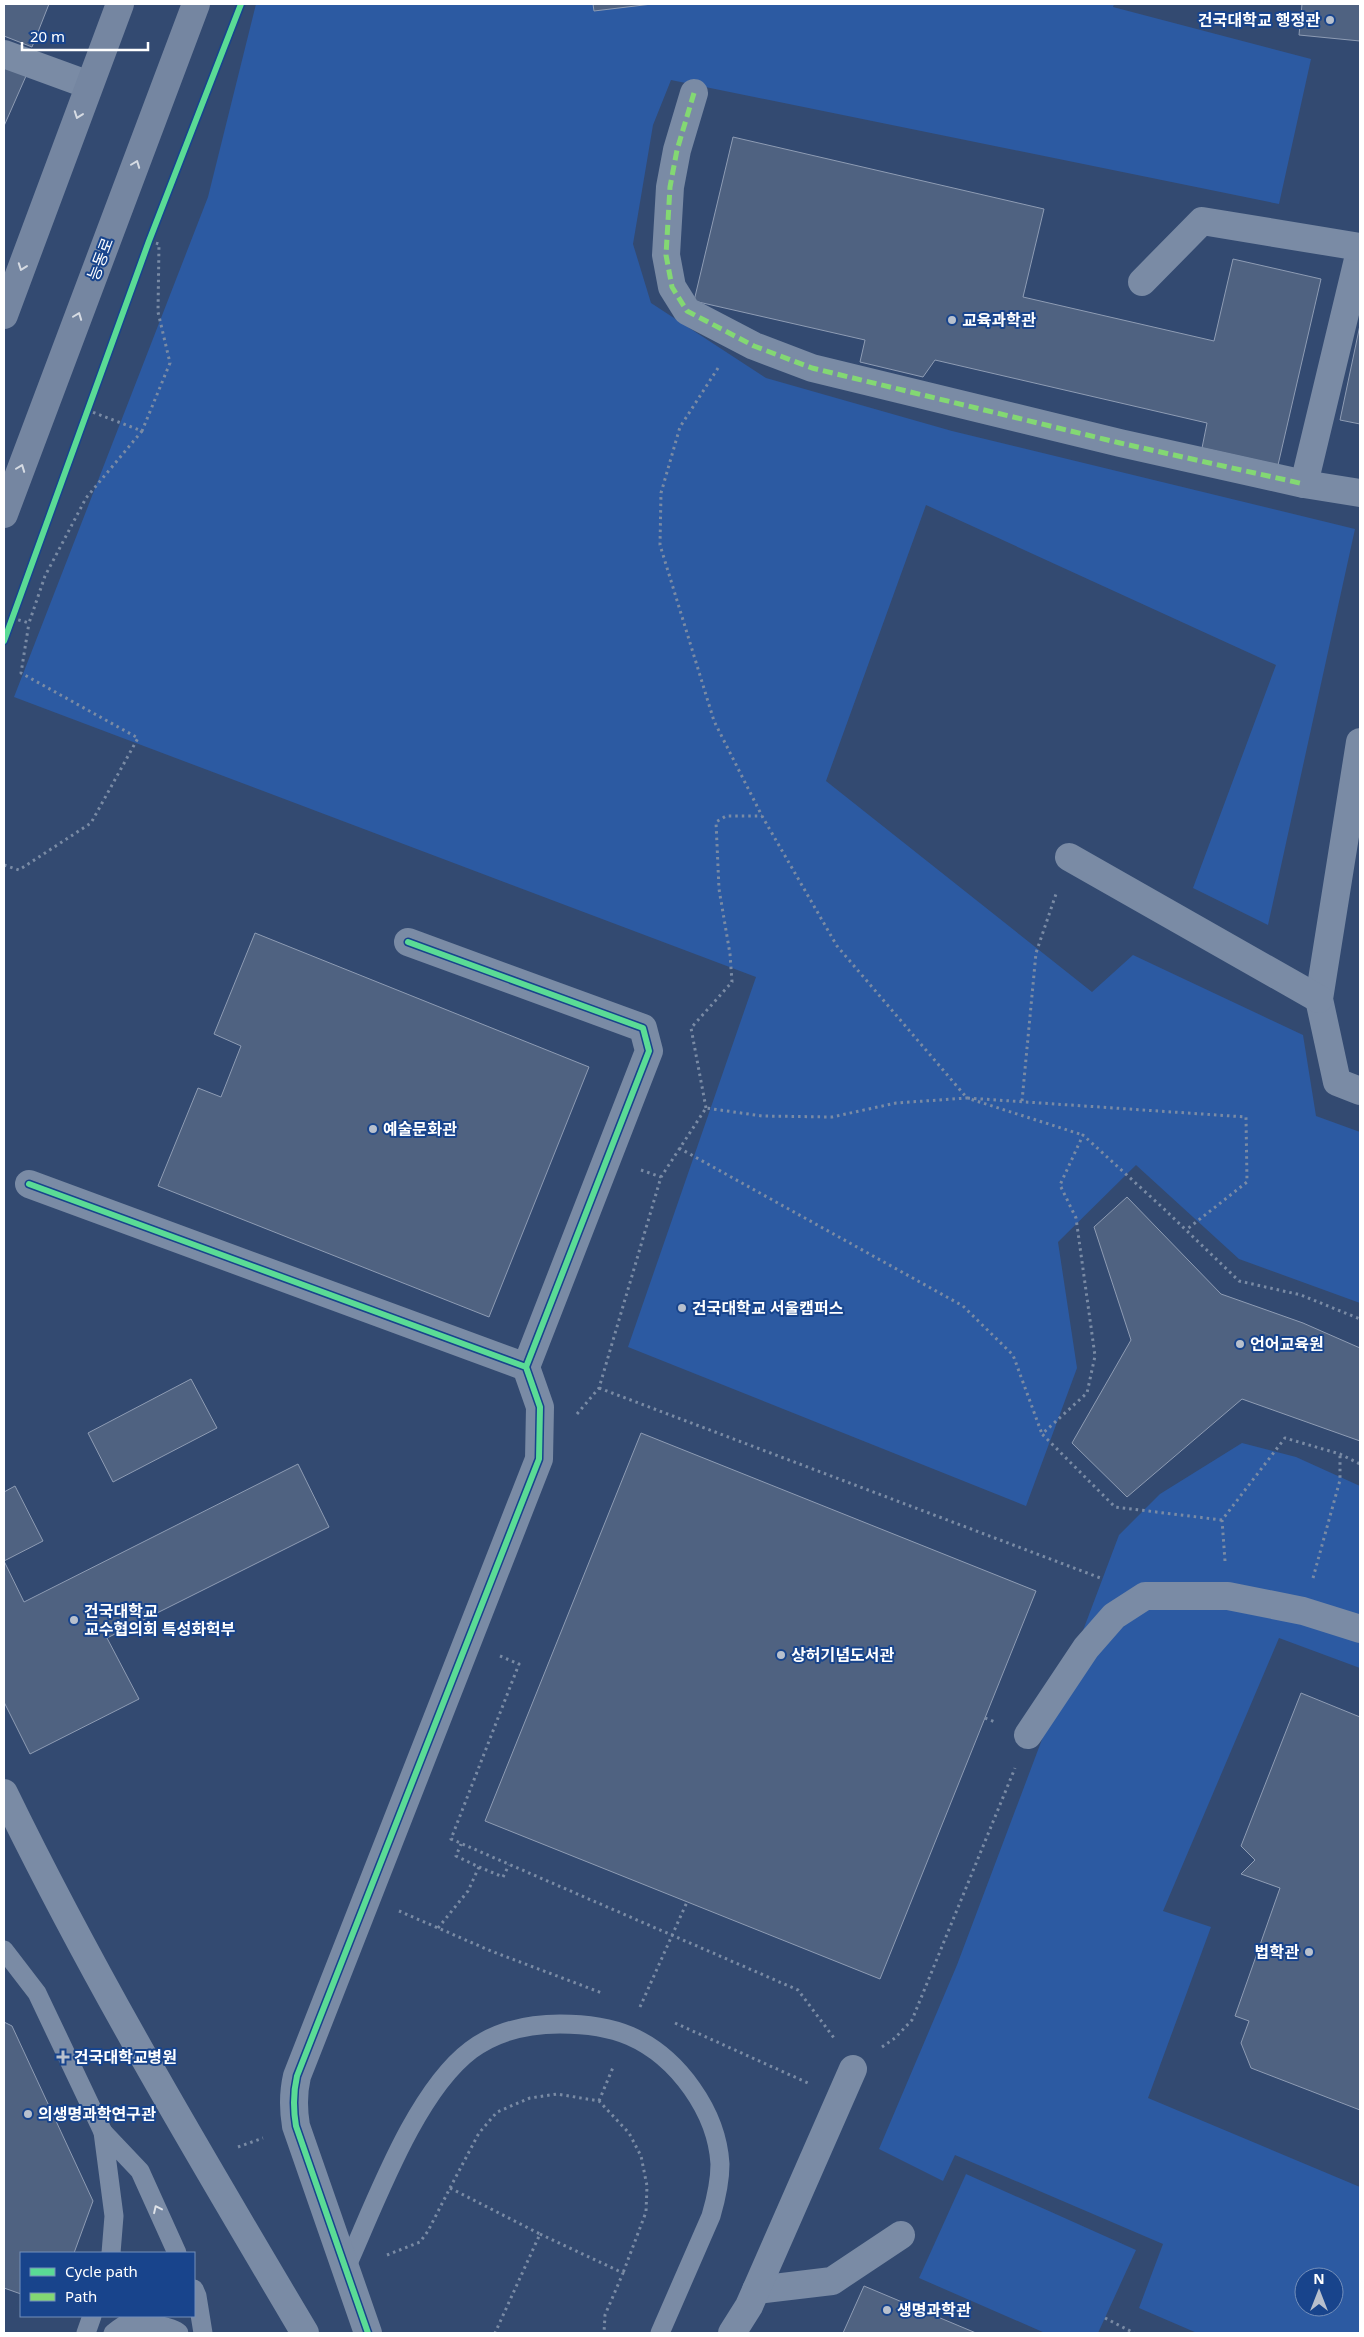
<svg xmlns="http://www.w3.org/2000/svg" width="1364" height="2337" font-family="'Noto Sans','Noto Sans KR',sans-serif">
  <style>
    .green { fill: #2c5aa2; fill-rule: evenodd }
    .building { fill: #4f6281; stroke: #8e9cb4 }
    .lines { fill: none; stroke-linecap: round; stroke-linejoin: round }
    .path { stroke: #7a8ba5; stroke-width: 3; stroke-dasharray: 2.5 4; stroke-linecap: butt }
    .lane { stroke: #7a8ba5; stroke-width: 19 }
    .street { stroke: #7a8ba5; stroke-width: 28 }
    .secondary { stroke: #7586a1; stroke-width: 28 }
    .quiet { stroke: #83d873; stroke-width: 5; stroke-dasharray: 10 5; stroke-linecap: butt }
    .cycleway-casing { stroke: #18448c; stroke-width: 9 }
    .cycleway { stroke: #5adb95; stroke-width: 6 }
    .oneway { stroke: #d6dbe3 }
    .oneway2 { stroke: #dee2e8 }
    .poi-dot { fill: #b8c0cd; stroke: #18448c; stroke-width: 2 }
    .labels { text-anchor: middle; stroke-width: 4; stroke-linejoin: round; paint-order: stroke }
    .poi-label { font-size: 16px; font-weight: bold; fill: #fff; stroke: #18448c; text-anchor: start }
    .street-label { font-size: 16px; fill: #fff; stroke: #18448c }
  </style>
  <rect width="100%" height="100%" fill="#334a71"/>
  <g class="green">
    <polygon points="256,4 1114,4 1113,7 1311,59 1279,204 671,80 653,125 633,244 651,303 766,378 952,431 1355,529 1268,925 1193,888 1276,665 926,505 826,781 1092,992 1133,955 1303,1035 1316,1116 1360,1132 1360,1303 1239,1259 1136,1165 1058,1242 1077,1368 1026,1506 628,1347 756,977 14,697 208,197"/>
    <path d="M1242,1443L1296,1457L1360,1486V1668L1279,1638L1163,1911L1211,1927L1148,2098L1360,2187V2333H1197L1139,2308L1163,2244L955,2155L943,2181L879,2149L957,1965L1119,1535L1160,1494ZM1304,2277H1334V2307H1304Z"/>
    <polygon points="966,2174 1136,2250 1098,2333 1045,2333 919,2278"/>
  </g>
  <g class="building">
    <polygon points="4,4 49,4 32,47 4,36"/>
    <polygon points="593,4 652,4 594,11"/>
    <polygon points="1302,4 1360,4 1360,41 1299,35"/>
    <polygon points="4,67 26,76 4,126"/>
    <polygon points="733,137 1044,209 1023,297 1214,341 1233,259 1321,279 1278,465 1202,448 1207,423 935,360 923,377 860,362 865,340 694,301"/>
    <polygon points="1360,325 1360,424 1340,420"/>
    <polygon points="255,933 589,1067 489,1317 158,1186 198,1088 221,1097 241,1046 214,1034"/>
    <polygon points="1127,1197 1221,1294 1303,1323 1360,1348 1360,1441 1242,1399 1127,1497 1072,1443 1131,1340 1094,1227"/>
    <polygon points="191,1379 217,1428 113,1482 88,1433"/>
    <polygon points="641,1433 1036,1591 880,1979 485,1821"/>
    <polygon points="298,1464 329,1527 107,1638 139,1699 30,1754 4,1702 4,1561 24,1602"/>
    <polygon points="15,1486 43,1541 4,1561 4,1492"/>
    <polygon points="1301,1693 1360,1717 1360,2110 1251,2068 1241,2043 1249,2021 1235,2016 1280,1888 1241,1874 1255,1860 1241,1846"/>
    <polygon points="4,2022 12,2026 93,2201 74,2253 21,2253 21,2294 4,2288"/>
    <polygon points="864,2286 976,2333 843,2333"/>
  </g>
  <g class="lines">
    <g class="path">
      <polyline points="718,368 680,427 661,493 660,545 714,721 762,816 837,946 967,1098 1246,1117 1247,1182 1186,1230"/>
      <polyline points="87,410 142,431 170,363 158,312 159,244 149,241"/>
      <polyline points="12,618 29,623 45,576 86,498 142,431"/>
      <polyline points="4,865 19,870 91,823 138,738 21,673 29,623"/>
      <polyline points="1022,1101 1036,953 1057,891"/>
      <polyline points="706,1108 691,1028 732,982 730,954 719,889 716,822 726,816 762,816"/>
      <polyline points="679,1148 963,1306 1013,1355 1042,1434"/>
      <polyline points="641,1170 661,1177"/>
      <polyline points="599,1388 1103,1579"/>
      <polyline points="577,1414 599,1388 661,1177 706,1108 762,1116 832,1117 896,1103 967,1098 1083,1135"/>
      <polyline points="1222,1520 1115,1507 1042,1434 1087,1393 1095,1356 1076,1218 1060,1185 1083,1135 1163,1208 1239,1281 1301,1295 1360,1319"/>
      <polyline points="1225,1561 1222,1520 1285,1438 1340,1454 1360,1464"/>
      <polyline points="1313,1578 1340,1480 1340,1454"/>
      <polyline points="500,1656 519,1664 451,1839 798,1990 834,2038"/>
      <polyline points="985,1718 995,1722"/>
      <polyline points="479,1867 503,1877 509,1865"/>
      <polyline points="399,1911 491,1951 602,1993"/>
      <polyline points="438,1928 468,1891 479,1867 456,1856 461,1844"/>
      <polyline points="640,2007 687,1902"/>
      <polyline points="675,2023 808,2083"/>
      <polyline points="882,2047 895,2038 912,2020 1015,1768"/>
      <polyline points="599,2101 614,2065"/>
      <polyline points="238,2147 263,2138"/>
      <polyline points="450,2188 479,2133 497,2112 530,2098 557,2094 599,2101 629,2133 641,2156 647,2186 646,2212 623,2273"/>
      <polyline points="540,2234 623,2273 605,2315 604,2333"/>
      <polyline points="387,2255 420,2242 428,2231 450,2188 540,2234 495,2333"/>
      <polyline points="1105,2318 1134,2333"/>
    </g>
    <g class="lane">
      <polyline points="4,1950 37,1993 103,2132"/>
      <polyline points="111,2253 114,2216 103,2132 140,2171 177,2253"/>
      <path d="M346,2268C375,2204 415,2092 471,2050C498,2030 528,2024 560,2024C584,2024 609,2027 630,2036C678,2057 717,2112 720,2164C720,2181 716,2199 711,2216L660,2333"/>
      <polyline points="194,2289 197,2296 203,2333"/>
      <polyline points="86,2333 92,2316"/>
      <path d="M113,2333C117,2330 122,2326 126,2324C136,2320 172,2326 179,2333"/>
    </g>
    <g class="street">
      <polyline points="4,54 89,85"/>
      <polyline points="694,93 677,150 670,187 666,255 672,287 687,311 754,346 812,368 1120,443 1304,484"/>
      <polyline points="1360,251 1304,484 1360,493"/>
      <polyline points="1142,282 1202,221 1360,247"/>
      <polyline points="1360,742 1319,999 1337,1082 1360,1091"/>
      <polyline points="1069,857 1319,999"/>
      <polyline points="408,942 643,1028 649,1051 526,1367"/>
      <path d="M29,1184L526,1367L540,1407L539,1459L297,2076C293,2093 293,2108 296,2126L368,2333"/>
      <polyline points="1028,1735 1086,1648 1114,1616 1145,1596 1228,1596 1303,1611 1360,1629"/>
      <path d="M4,1793C94,1978 200,2156 305,2333"/>
      <polyline points="756,2290 832,2281 901,2235"/>
      <polyline points="732,2333 749,2306 853,2069"/>
    </g>
    <g class="secondary">
      <polyline points="4,315 120,4"/>
      <polyline points="4,514 196,4"/>
    </g>
    <polyline class="quiet" points="694,93 677,150 670,187 666,255 672,287 687,311 754,346 812,368 1120,443 1304,484"/>
    <g class="cycleway-casing">
      <g id="cycleway">
        <polyline points="4,641 149,241 241,4"/>
        <polyline points="408,942 643,1028 649,1051 526,1367"/>
        <path d="M29,1184L526,1367L540,1407L539,1459L297,2076C293,2093 293,2108 296,2126L368,2333"/>
      </g>
    </g>
    <use href="#cycleway" class="cycleway"/>
  </g>
  <defs><path id="oneway-chevron" d="M-2-3.5L2.5 0L-2 3.5" fill="none" stroke-width="1.6" stroke-linecap="round" stroke-linejoin="round" transform="scale(1.25)"/></defs>
  <g class="oneway">
    <use href="#oneway-chevron" transform="translate(78 115) rotate(110)"/>
    <use href="#oneway-chevron" transform="translate(136 164) rotate(-69)"/>
    <use href="#oneway-chevron" transform="translate(22 267) rotate(110)"/>
    <use href="#oneway-chevron" transform="translate(78 316) rotate(-69)"/>
    <use href="#oneway-chevron" transform="translate(21 468) rotate(-69)"/>
  </g>
  <use class="oneway2" href="#oneway-chevron" transform="translate(157 2209) rotate(-115)"/>
  <g class="poi-dot">
    <circle cx="1330" cy="20" r="5"/>
    <circle cx="952" cy="320" r="5"/>
    <circle cx="373" cy="1129" r="5"/>
    <circle cx="682" cy="1308" r="5"/>
    <circle cx="1240" cy="1344" r="5"/>
    <circle cx="74" cy="1620" r="5"/>
    <circle cx="781" cy="1655" r="5"/>
    <circle cx="1309" cy="1952" r="5"/>
    <path d="M60.5 2049.5h5v5h5v5h-5v5h-5v-5h-5v-5h5z"/>
    <circle cx="28" cy="2114" r="5"/>
    <circle cx="887" cy="2310" r="5"/>
  </g>
  <g class="labels">
    <g class="poi-label">
      <text x="1320" y="26" text-anchor="end">건국대학교 행정관</text>
      <text x="962" y="326">교육과학관</text>
      <text x="383" y="1135">예술문화관</text>
      <text x="692" y="1314">건국대학교 서울캠퍼스</text>
      <text x="1250" y="1350">언어교육원</text>
      <text x="84" y="1617">건국대학교<tspan x="84" dy="18">교수협의회 특성화헉부</tspan></text>
      <text x="791" y="1661">상허기념도서관</text>
      <text x="1299" y="1958" text-anchor="end">법학관</text>
      <text x="74" y="2063">건국대학교병원</text>
      <text x="38" y="2120">의생명과학연구관</text>
      <text x="897" y="2316">생명과학관</text>
    </g>
    <g class="street-label">
      <text transform="translate(100 259) rotate(-69)" y="6">능동로</text>
    </g>
  </g>
  <rect width="1364" height="2337" fill="none" stroke="#ffffff" stroke-width="10"/>
  <rect x="20" y="2252" width="175" height="65" fill="#18448c" stroke="#748fba"/>
  <rect x="30" y="2268" width="25" height="8" fill="#5adb95" stroke="#748fba"/>
  <text x="65" y="2277" font-size="15" fill="#ffffff">Cycle path</text>
  <rect x="30" y="2293" width="25" height="8" fill="#83d873" stroke="#748fba"/>
  <text x="65" y="2302" font-size="15" fill="#ffffff">Path</text>
  <g transform="translate(1319 2292)"><circle r="24" fill="#18448c" stroke="#748fba"/>
  <path d="M0-4L9 19L0 12L-9 19Z" fill="#b8c0cd"/>
  <text y="-8" font-size="14" font-weight="bold" text-anchor="middle" fill="#ffffff">N</text>
  </g>
  <path d="M22 42v8h126v-8" fill="none" stroke="#ffffff" stroke-width="2.5"/>
  <text x="30" y="42" font-size="15" fill="#ffffff" stroke="#18448c" stroke-width="4" paint-order="stroke">20 m</text>
</svg>
